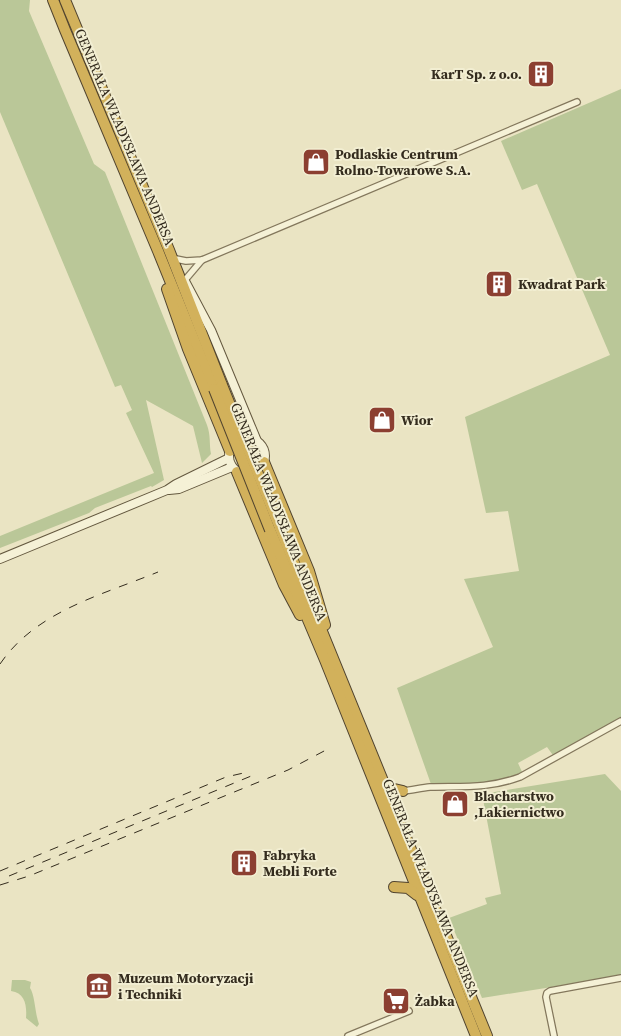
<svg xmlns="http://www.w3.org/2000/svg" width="621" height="1036" font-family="'Source Serif 4',serif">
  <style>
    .green { fill: #bac798 }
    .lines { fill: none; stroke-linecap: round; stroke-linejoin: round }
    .street-casing { stroke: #83775c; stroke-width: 8 }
    .secondary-casing { stroke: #64583f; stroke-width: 10 }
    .highway-casing { stroke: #51442f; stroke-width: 12 }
    .street { stroke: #f5f1d6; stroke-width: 5.5 }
    .secondary { stroke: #f5f1d6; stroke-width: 8 }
    .highway { stroke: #d2b15b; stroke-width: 10 }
    .rail { stroke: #342c1e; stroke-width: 1; stroke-dasharray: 9 9; stroke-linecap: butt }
    .highway-bridge-casing { stroke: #51442f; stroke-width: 12; stroke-linecap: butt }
    .highway-bridge { stroke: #d2b15b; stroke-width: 10 }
    .labels { text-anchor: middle; stroke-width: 4; stroke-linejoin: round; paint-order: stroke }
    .poi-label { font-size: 14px; font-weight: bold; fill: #342c1e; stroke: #f2eed2; text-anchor: start }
    .street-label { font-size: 14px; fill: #342c1e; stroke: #f2eed2 }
  </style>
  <rect width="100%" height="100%" fill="#eae4c3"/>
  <g class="green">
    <path d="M0,0H30L29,11L94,164L105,172L207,425C211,436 209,444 211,454L202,463L193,426L146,400L164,480L152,487L151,486L95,508L89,513L0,548V536L154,473L126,413L132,410L121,385L115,387L0,112Z"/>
    <polygon points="621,89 621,721 555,758 547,747 518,763 523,774 508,781 432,787 397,688 493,647 464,579 519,571 508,511 486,513 465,417 610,355 537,184 522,190 501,141"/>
    <polygon points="605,774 621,791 621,976 482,998 449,918 487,904 485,898 501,894 482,794"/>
    <path d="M12,980H25L31,982L30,988C35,995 35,1014 39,1024L37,1027L26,1018C27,1005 25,993 11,991Z"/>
  </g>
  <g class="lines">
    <g class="street-casing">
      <g id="street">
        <polyline points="176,259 186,261 202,260 577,102"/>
        <polyline points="185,280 202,260"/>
        <path d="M403,791C412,790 421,788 430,787C463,786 487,789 520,777L621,721"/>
        <polyline points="348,1036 409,1011"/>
        <polyline points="554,1036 546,997 547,993 550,991 621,978"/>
      </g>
    </g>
    <g class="secondary-casing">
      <g id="secondary">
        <polyline points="185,281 211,330 257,441"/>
        <circle cx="247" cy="456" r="18"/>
        <polyline points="169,490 179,489 232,467"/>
        <polyline points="0,559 167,490 176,484 229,458"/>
      </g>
    </g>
    <g class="highway-casing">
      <g id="highway">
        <polyline points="53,0 65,30 158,251 214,389"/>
        <polyline points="65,0 169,250 222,385"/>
        <polyline points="167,289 188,349 230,451"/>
        <polyline points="264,462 309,571 325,625"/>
        <polyline points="237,472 284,585 300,615"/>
        <polyline points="279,526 487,1036"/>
        <polyline points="270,530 325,660 476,1036"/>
        <polyline points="385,784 390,788 403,791"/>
        <polyline points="394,887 408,888 417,895"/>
      </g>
    </g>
    <use href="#street" class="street"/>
    <use href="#secondary" class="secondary"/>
    <use href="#highway" class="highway"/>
    <g class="rail">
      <path d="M0,664C36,611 102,595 158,572"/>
      <polyline points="0,871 226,777 248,772"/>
      <polyline points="9,876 256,774"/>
      <polyline points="0,885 29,876 288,770 326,750"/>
    </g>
    <g class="highway-bridge-casing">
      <g id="highway-bridge">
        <polyline points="222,385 279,526"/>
        <polyline points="214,389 270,530"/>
      </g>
    </g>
    <use href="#highway-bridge" class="highway-bridge"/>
  </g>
  <defs>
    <g id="building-square" transform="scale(1.4375)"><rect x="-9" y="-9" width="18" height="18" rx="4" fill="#8c3f31" stroke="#f2eed2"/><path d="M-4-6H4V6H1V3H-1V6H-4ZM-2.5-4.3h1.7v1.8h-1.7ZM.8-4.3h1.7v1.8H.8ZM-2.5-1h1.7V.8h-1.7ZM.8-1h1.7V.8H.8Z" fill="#fff"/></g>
    <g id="shop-square" transform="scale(1.4375)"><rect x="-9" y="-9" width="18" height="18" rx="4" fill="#8c3f31" stroke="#f2eed2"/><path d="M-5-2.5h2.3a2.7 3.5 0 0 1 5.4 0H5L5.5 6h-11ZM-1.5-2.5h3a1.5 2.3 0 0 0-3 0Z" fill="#fff"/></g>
    <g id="museum-square" transform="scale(1.4375)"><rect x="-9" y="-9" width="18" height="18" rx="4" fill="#8c3f31" stroke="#f2eed2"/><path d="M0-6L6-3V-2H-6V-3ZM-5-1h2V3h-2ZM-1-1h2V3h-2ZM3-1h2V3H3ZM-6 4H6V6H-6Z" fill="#fff"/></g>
    <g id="supermarket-square" transform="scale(1.4375)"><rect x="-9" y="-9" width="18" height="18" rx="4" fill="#8c3f31" stroke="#f2eed2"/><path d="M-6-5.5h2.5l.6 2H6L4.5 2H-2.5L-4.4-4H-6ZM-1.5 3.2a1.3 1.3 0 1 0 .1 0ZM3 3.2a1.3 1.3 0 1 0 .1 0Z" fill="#fff"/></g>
  </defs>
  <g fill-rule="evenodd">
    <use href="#building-square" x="541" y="74"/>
    <use href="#shop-square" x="316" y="162"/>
    <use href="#building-square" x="499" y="284"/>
    <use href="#shop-square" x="382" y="420"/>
    <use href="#shop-square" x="455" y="804"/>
    <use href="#building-square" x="244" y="863"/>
    <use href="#museum-square" x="99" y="986"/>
    <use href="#supermarket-square" x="396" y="1001"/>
  </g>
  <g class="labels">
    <g class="poi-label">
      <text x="522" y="79" text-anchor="end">KarT Sp. z o.o.</text>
      <text x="335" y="159">Podlaskie Centrum<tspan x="335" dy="16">Rolno-Towarowe S.A.</tspan></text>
      <text x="518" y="289">Kwadrat Park</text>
      <text x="401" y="425">Wior</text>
      <text x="474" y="801">Blacharstwo<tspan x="474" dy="16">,Lakiernictwo</tspan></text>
      <text x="263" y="860">Fabryka<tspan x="263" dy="16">Mebli Forte</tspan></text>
      <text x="118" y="983">Muzeum Motoryzacji<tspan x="118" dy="16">i Techniki</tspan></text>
      <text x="415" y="1006">Żabka</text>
    </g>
    <g class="street-label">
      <text transform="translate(125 137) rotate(67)" y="5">GENERAŁA WŁADYSŁAWA ANDERSA</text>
      <text transform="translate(279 512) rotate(68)" y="5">GENERAŁA WŁADYSŁAWA ANDERSA</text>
      <text transform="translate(431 888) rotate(68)" y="5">GENERAŁA WŁADYSŁAWA ANDERSA</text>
    </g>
  </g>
</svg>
